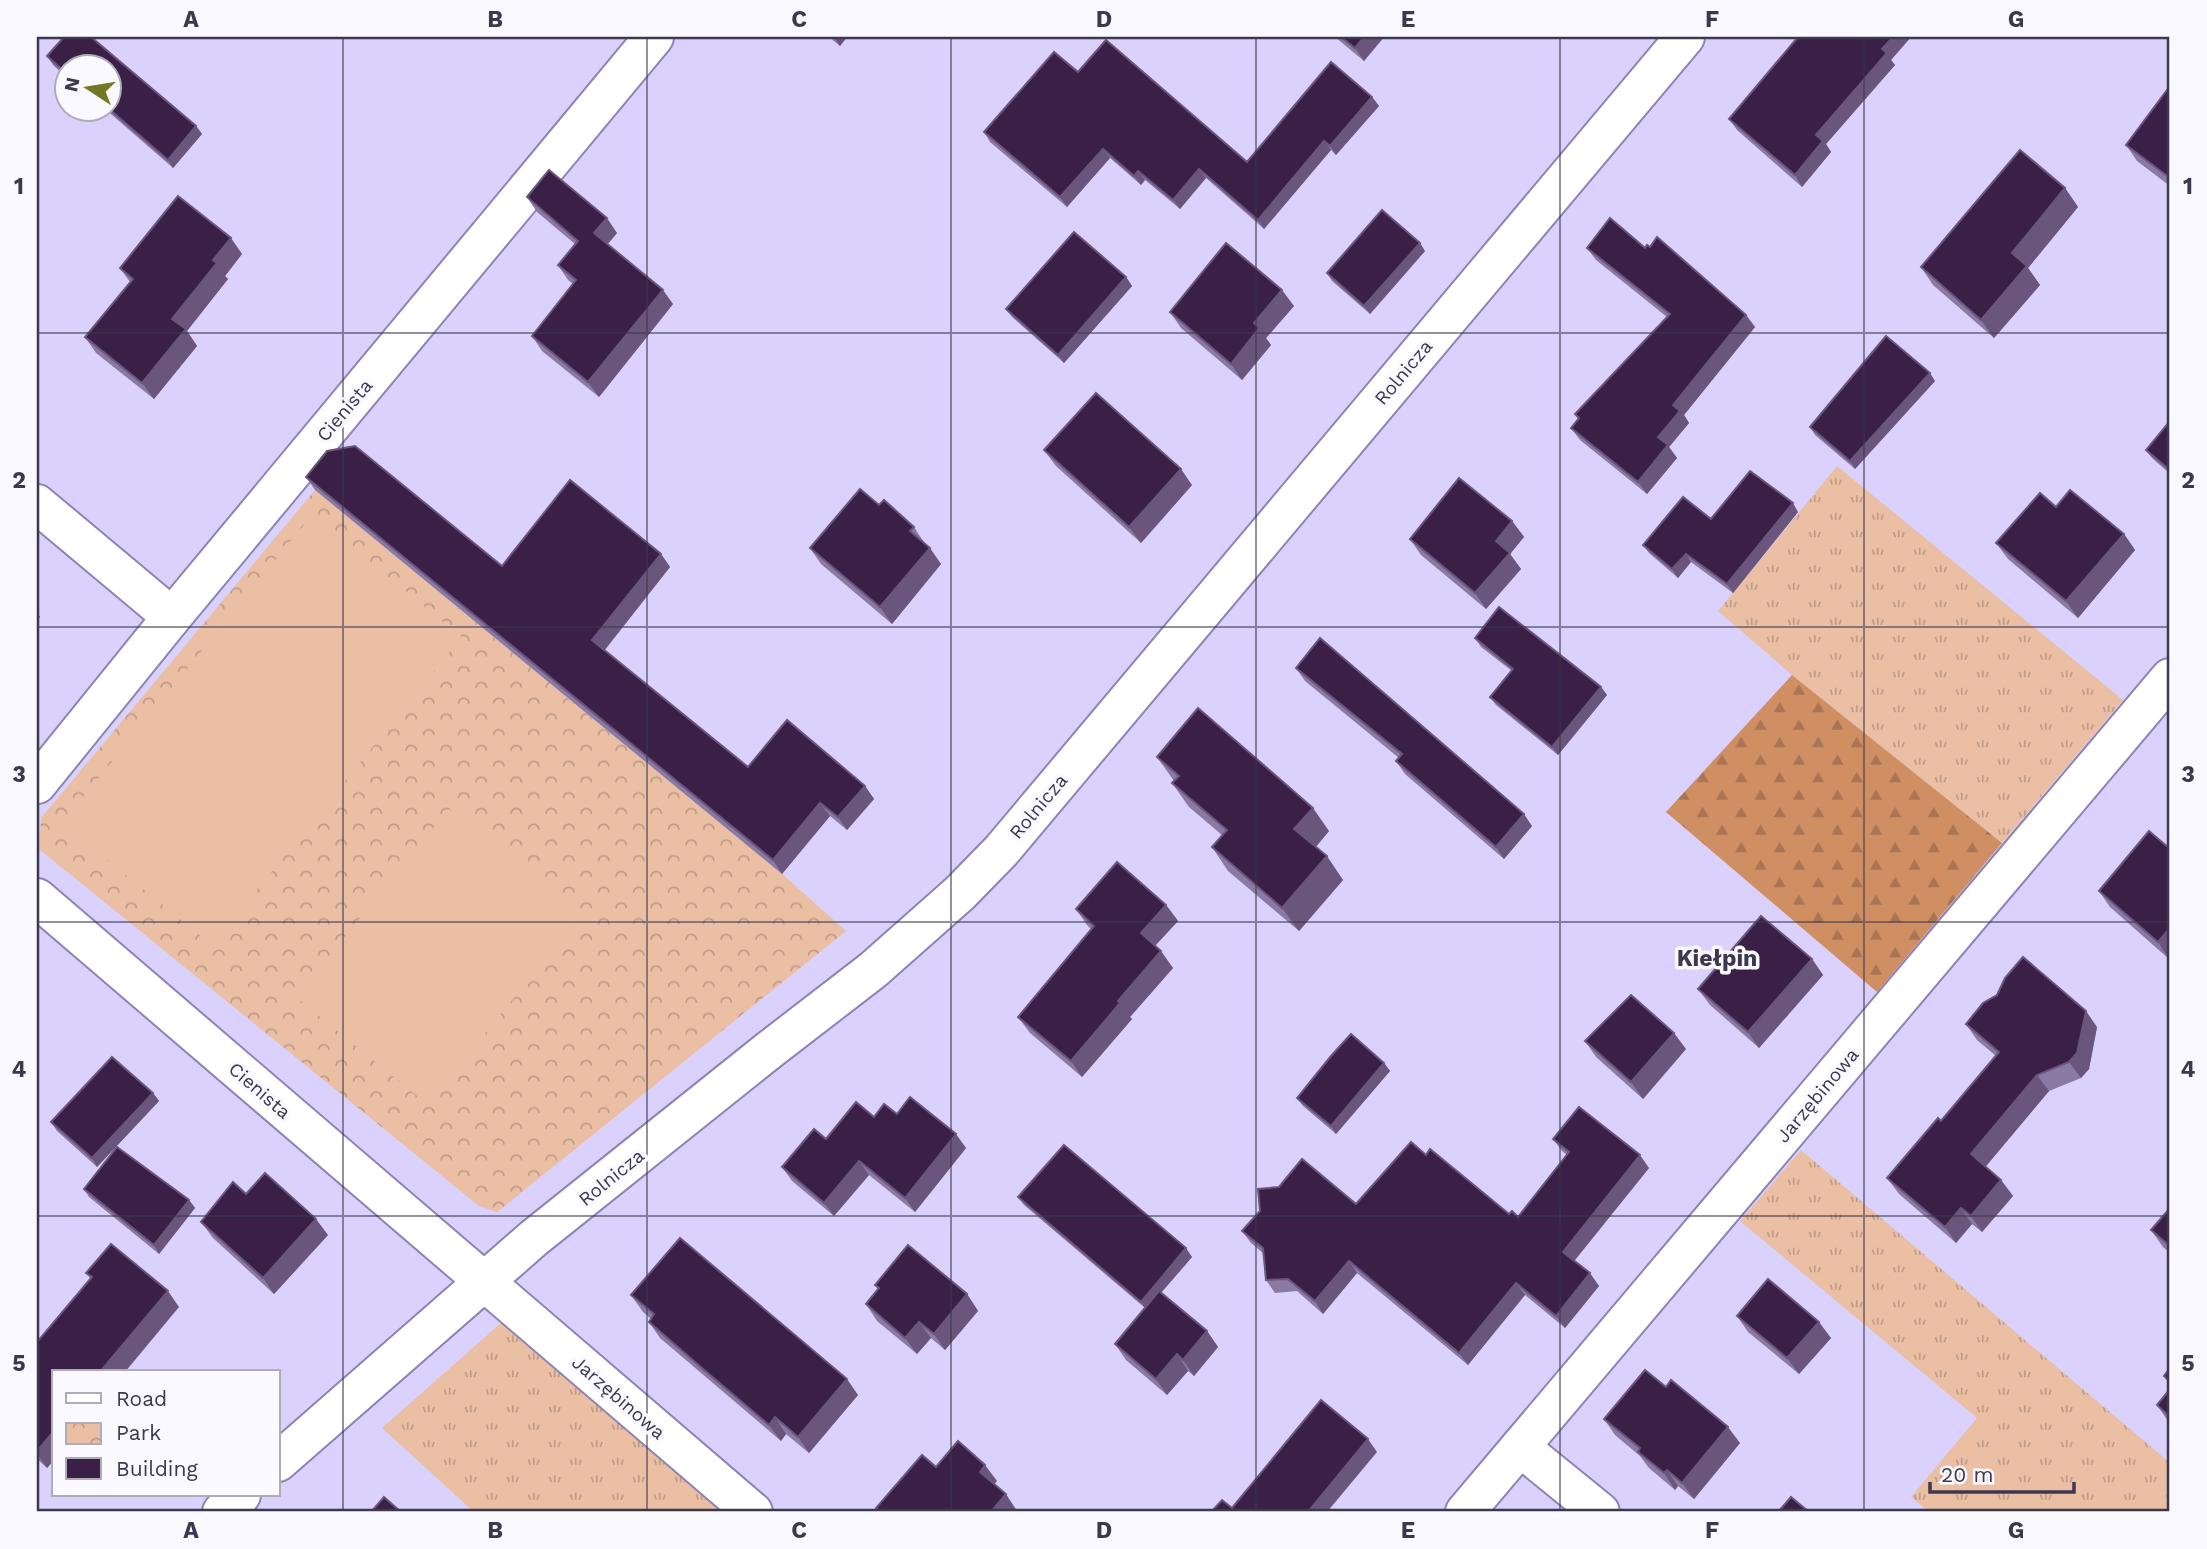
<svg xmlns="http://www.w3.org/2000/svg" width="2207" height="1549" font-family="'Work Sans',sans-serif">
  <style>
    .grass { fill: url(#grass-tufts) }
    .forest { fill: url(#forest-firs) }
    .park { fill: url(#park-crowns) }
    .pitch { fill: #eabfa4 }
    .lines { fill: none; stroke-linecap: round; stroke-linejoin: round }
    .minor-casing { stroke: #8d83b4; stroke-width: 42 }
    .tertiary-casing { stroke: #8d83b4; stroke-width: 42 }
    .minor { stroke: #fff; stroke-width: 38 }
    .tertiary { stroke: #fff; stroke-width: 38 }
    .wall { fill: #8a79a2 }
    .shaded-wall { fill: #6a557d }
    .building { fill: #3a2046; stroke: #6a557d; stroke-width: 2 }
    .grid { fill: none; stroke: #3d384d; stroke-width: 2; stroke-opacity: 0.55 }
    .labels { text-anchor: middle; stroke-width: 7; stroke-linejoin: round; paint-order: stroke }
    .street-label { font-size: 19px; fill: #3d384d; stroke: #faf9ff }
    .quarter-label { font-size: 23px; font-weight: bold; fill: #3d384d; stroke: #faf9ff }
    .neatline { fill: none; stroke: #3d384d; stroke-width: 2.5 }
    .grid-label { font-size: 23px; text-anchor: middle; font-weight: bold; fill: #3d384d }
  </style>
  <defs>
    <pattern id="grass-tufts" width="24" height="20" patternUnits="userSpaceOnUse" patternTransform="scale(1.75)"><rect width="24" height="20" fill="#eabfa4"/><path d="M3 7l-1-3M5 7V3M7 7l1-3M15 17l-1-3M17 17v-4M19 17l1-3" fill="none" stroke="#bf9c88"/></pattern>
    <pattern id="forest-firs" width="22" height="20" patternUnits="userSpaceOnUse" patternTransform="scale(1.75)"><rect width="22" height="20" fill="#d08e63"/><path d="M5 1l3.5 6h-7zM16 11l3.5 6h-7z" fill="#aa7554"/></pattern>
    <pattern id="park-crowns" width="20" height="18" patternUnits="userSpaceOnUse" patternTransform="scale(1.75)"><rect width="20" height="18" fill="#eabfa4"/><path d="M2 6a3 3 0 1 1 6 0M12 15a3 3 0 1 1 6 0" fill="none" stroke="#bf9c88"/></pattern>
  </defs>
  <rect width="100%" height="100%" fill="#dad2fd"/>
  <g class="grass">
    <polygon points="1837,466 2123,700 2002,843 1792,675 1718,611"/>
    <polygon points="1801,1150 2170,1463 2170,1512 1929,1512 1911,1497 1977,1418 1740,1221"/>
    <polygon points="503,1321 722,1512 474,1512 382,1428"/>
  </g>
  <polygon class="forest" points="1792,675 2002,843 1877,992 1666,812"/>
  <polygon class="park" points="315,490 782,874 846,931 497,1212 479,1206 39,849 41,818"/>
  <g class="pitch">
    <polygon points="312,515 462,637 212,945 62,823"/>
    <polygon points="449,809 580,917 427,1104 296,997"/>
  </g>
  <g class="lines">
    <g class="minor-casing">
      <g id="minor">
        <polyline points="37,504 172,617"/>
        <polyline points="37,784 172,617 654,37"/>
        <polyline points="37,898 753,1512"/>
        <polyline points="1520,1447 1600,1512"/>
        <polyline points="1465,1512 2170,678"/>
      </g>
    </g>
    <g class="tertiary-casing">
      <g id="tertiary">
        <polyline points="278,1462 534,1238 768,1051 873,970 960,893 1001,851 1685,37"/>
        <polyline points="222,1512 241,1495"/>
      </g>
    </g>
    <use href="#minor" class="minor"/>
    <use href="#tertiary" class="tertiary"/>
  </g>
  <g class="wall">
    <polygon points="829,37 847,37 840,46"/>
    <polygon points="1335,37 1384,37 1364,61"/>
    <polygon points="1798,37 1911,37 1891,60 1895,65 1826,144 1831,152 1802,187 1737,130 1729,119"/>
    <polygon points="47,56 196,126 202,134 173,168 104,108 108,108 66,66 66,77 53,65"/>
    <polygon points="1078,72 1247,162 1372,97 1379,106 1336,155 1331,150 1264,229 1206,178 1180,209 1145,180 1141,185 1110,158 1067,207 990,142 984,132"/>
    <polygon points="2170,86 2170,186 2137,161 2126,145"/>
    <polygon points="2065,188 2078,207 2028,268 2040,285 1994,338 1933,285 1921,267"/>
    <polygon points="527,197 617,233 607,245 673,304 599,397 542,351 532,336 573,284 568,280 558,265 575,244 537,212"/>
    <polygon points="1587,248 1645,248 1746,315 1755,327 1684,415 1689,423 1669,447 1677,458 1647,494 1580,440 1571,428 1578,419 1575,414 1667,317 1596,260"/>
    <polygon points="1425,251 1370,314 1332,281 1327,273"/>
    <polygon points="242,254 225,276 228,279 187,331 197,346 154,399 96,353 85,337 130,282 120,268"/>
    <polygon points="1126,277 1132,286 1064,363 1012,317 1006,309"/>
    <polygon points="1294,306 1266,338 1271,345 1242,380 1181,328 1170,312"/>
    <polygon points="1935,381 1855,469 1815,435 1810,427"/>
    <polygon points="2170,421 2170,474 2152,458 2146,450"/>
    <polygon points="1044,450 1192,485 1141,543 1056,466"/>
    <polygon points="306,477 502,566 661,554 670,567 605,650 748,767 865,786 874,799 847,830 830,816 782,874 315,490"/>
    <polygon points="879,505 914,527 925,544 941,564 892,624 821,564 810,548"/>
    <polygon points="2056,507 2124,534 2135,550 2078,618 2008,559 1996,543"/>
    <polygon points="1798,512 1733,593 1691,562 1678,578 1649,553 1643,545 1711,519"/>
    <polygon points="1512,521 1524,537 1510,554 1521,569 1486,609 1421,555 1410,539"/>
    <polygon points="1475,638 1601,687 1607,695 1558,755 1496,705 1490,697 1512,671 1481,647"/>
    <polygon points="1296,668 1532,826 1504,859 1405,774 1396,761 1399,758 1305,681"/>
    <polygon points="1157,757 1329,831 1315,847 1343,880 1299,931 1228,871 1212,847 1222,835 1189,807 1172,783 1174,781"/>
    <polygon points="2170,849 2170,957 2169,959 2110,907 2099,891"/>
    <polygon points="1166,905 1178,921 1155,946 1173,968 1130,1017 1132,1019 1082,1077 1030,1033 1018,1017 1091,929 1087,925 1076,909"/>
    <polygon points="1812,959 1823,975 1759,1048 1710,1005 1698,989"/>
    <polygon points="1966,1024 2097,1027 2089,1069 2081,1078 2049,1091 1985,1167 2001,1180 2013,1196 1982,1232 1972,1224 1956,1243 1899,1194 1887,1178 1941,1121 1996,1056 1977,1040"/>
    <polygon points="1585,1041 1686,1049 1643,1099 1596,1057"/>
    <polygon points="1384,1063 1390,1071 1336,1134 1303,1106 1297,1098"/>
    <polygon points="153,1093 159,1101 97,1167 57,1131 51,1122"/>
    <polygon points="897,1114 966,1148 915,1212 869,1175 834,1216 792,1181 782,1167 826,1139 874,1117"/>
    <polygon points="1553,1139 1649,1168 1574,1261 1599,1286 1565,1328 1525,1295 1468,1365 1357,1273 1323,1314 1297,1291 1275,1293 1266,1280 1264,1254 1251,1243 1242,1231 1356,1204 1426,1155 1509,1214 1518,1217 1567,1155 1562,1151"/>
    <polygon points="84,1189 189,1200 195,1208 159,1254 89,1197"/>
    <polygon points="246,1194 328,1235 274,1294 213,1238 201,1222"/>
    <polygon points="1018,1197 1192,1257 1161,1293 1207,1331 1218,1347 1194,1376 1188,1371 1167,1395 1126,1360 1115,1344 1145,1308 1024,1205"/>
    <polygon points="2170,1208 2170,1253 2163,1247 2151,1230"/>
    <polygon points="86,1273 179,1307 54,1372 54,1460 47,1468 37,1459 37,1342 90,1278"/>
    <polygon points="875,1285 967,1294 978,1311 945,1350 931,1338 917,1354 877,1321 866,1304 878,1289"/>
    <polygon points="631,1295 858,1395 809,1453 786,1434 781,1441 660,1338 649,1322 651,1319 643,1312"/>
    <polygon points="1737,1316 1831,1338 1799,1374 1748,1332"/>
    <polygon points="2170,1389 2170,1424 2157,1405"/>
    <polygon points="1604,1419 1740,1443 1694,1499 1678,1486 1675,1490 1649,1468 1640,1456 1615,1435"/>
  </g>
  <g class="shaded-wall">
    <polygon points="834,37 847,37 840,46"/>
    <polygon points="1364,37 1384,37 1364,61 1355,48"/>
    <polygon points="1893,37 1911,37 1891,60 1895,65 1826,144 1831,152 1802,187 1795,175 1816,135"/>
    <polygon points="1372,97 1379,106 1336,155 1330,146"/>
    <polygon points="196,126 202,134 173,168 168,160"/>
    <polygon points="1324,141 1331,150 1264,229 1258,220"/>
    <polygon points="1103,149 1110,158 1067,207 1060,197"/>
    <polygon points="1199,169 1206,178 1180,209 1173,200"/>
    <polygon points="1138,171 1145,180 1141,185 1134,176"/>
    <polygon points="2065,188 2078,207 2028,268 2040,285 1994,338 1981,320 2012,253"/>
    <polygon points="607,218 617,233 604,248 594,233"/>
    <polygon points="231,238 242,254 225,276 228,279 187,331 197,346 154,399 142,383 172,319 213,260"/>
    <polygon points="1420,243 1425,251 1370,314 1364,306"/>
    <polygon points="1126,277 1132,286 1064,363 1058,355"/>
    <polygon points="663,290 673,304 599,397 588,382"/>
    <polygon points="1282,290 1294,306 1266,338 1271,345 1242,380 1231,364 1254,323"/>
    <polygon points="1746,315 1755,327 1684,415 1689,423 1669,447 1677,458 1647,494 1638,482 1673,405"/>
    <polygon points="1930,373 1935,381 1855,469 1850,461"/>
    <polygon points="1181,469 1192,485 1141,543 1129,527"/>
    <polygon points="1793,503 1798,512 1733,593 1727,584"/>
    <polygon points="1512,521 1524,537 1510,554 1521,569 1486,609 1475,593 1496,541"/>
    <polygon points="2124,534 2135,550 2078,618 2066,601"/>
    <polygon points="930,548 941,564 892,624 880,607"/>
    <polygon points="661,554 670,567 602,653 592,640"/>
    <polygon points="1686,554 1691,562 1678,578 1672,569"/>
    <polygon points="37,612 40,617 37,621"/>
    <polygon points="1601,687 1607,695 1558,755 1552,747"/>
    <polygon points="865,786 874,799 847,830 838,817"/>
    <polygon points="820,803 830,816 782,874 773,860"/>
    <polygon points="1313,808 1329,831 1311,853 1294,829"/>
    <polygon points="1524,814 1532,826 1504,859 1496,847"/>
    <polygon points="1327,856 1343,880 1299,931 1282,908"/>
    <polygon points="1166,905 1178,921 1152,949 1141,933"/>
    <polygon points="2170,928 2170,957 2169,959 2158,942"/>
    <polygon points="1161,951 1173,968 1130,1017 1132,1019 1082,1077 1071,1061 1118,1001"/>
    <polygon points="1812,959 1823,975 1759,1048 1748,1032"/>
    <polygon points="2086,1011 2097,1027 2089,1069 2081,1078 2069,1062"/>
    <polygon points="1674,1033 1686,1049 1643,1099 1631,1082"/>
    <polygon points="1384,1063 1390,1071 1336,1134 1331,1126"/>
    <polygon points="2037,1075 2049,1091 1982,1171 1971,1154"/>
    <polygon points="153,1093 159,1101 97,1167 92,1158"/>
    <polygon points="956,1134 966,1148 915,1212 905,1198"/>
    <polygon points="1640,1155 1649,1168 1571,1265 1563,1252"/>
    <polygon points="859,1161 869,1175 834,1216 824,1203"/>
    <polygon points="2001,1180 2013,1196 1982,1232 1971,1216"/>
    <polygon points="189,1200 195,1208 159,1254 154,1245"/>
    <polygon points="1961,1208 1972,1224 1956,1243 1945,1227"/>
    <polygon points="316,1219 328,1235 274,1294 263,1278"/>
    <polygon points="1186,1248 1192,1257 1146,1310 1141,1302"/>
    <polygon points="1349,1261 1357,1273 1323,1314 1315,1301"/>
    <polygon points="1590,1273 1599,1286 1565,1328 1556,1316"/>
    <polygon points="1516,1283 1525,1295 1468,1365 1459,1353"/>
    <polygon points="168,1291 179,1307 125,1372 100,1372"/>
    <polygon points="967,1294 978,1311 945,1350 934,1334"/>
    <polygon points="919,1322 931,1338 917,1354 905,1338"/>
    <polygon points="1819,1322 1831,1338 1799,1374 1787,1358"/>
    <polygon points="1207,1331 1218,1347 1194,1376 1183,1360"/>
    <polygon points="1177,1354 1188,1371 1167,1395 1156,1379"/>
    <polygon points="847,1379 858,1395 809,1453 798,1437"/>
    <polygon points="775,1417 786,1434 781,1441 769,1425"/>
    <polygon points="1728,1427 1740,1443 1694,1499 1682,1483"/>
    <polygon points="54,1431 54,1460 47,1468 37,1454 37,1451"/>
    <polygon points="1368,1439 1377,1452 1327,1512 1308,1512"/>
    <polygon points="985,1465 997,1481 991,1488 980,1472"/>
    <polygon points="1667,1470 1678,1486 1675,1490 1664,1473"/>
    <polygon points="1006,1494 1017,1511 1016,1512 991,1512"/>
  </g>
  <g class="building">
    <polygon points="64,37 91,37 196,126 168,160 108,108 108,66 66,66 66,73 47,56"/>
    <polygon points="1341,37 1364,37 1355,48"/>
    <polygon points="1798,37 1893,37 1882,49 1887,53 1816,135 1823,141 1795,175 1729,119"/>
    <polygon points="1106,40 1247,162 1331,62 1372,97 1330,146 1324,141 1258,220 1199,169 1173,200 1138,171 1134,176 1103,149 1060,197 984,132 1054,52 1078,72"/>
    <polygon points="2170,86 2170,178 2126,145"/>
    <polygon points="2020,150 2065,188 2012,253 2027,266 1981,320 1921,267"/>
    <polygon points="549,170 607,218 594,233 663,290 588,382 532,336 576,280 558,265 578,241 527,197"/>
    <polygon points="178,196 231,238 213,260 217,263 172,319 186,329 142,383 85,337 133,279 120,268"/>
    <polygon points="1382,210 1420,243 1364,306 1327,273"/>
    <polygon points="1610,218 1645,248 1647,245 1650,247 1657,237 1746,315 1673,405 1680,411 1658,437 1668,445 1638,482 1571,428 1579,418 1575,414 1670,314 1587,248"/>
    <polygon points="1074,232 1126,277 1058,355 1006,309"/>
    <polygon points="1226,243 1282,290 1254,323 1259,328 1231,364 1170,312"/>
    <polygon points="1886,336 1930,373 1850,461 1810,427"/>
    <polygon points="1096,393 1181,469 1129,527 1044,450"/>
    <polygon points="2170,421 2170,470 2146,450"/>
    <polygon points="355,446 502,566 570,480 661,554 592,640 748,767 787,720 865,786 838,817 820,803 773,860 306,477 327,451"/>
    <polygon points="1750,471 1793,503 1727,584 1686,554 1672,569 1643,545 1683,497 1711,519"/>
    <polygon points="1459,478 1512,521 1496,541 1510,553 1475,593 1410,539"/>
    <polygon points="860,489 879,505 884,500 914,527 910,531 930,548 880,607 810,548"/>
    <polygon points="2070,490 2124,534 2066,601 1996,543 2040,493 2056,507"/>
    <polygon points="1499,607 1601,687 1552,747 1490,697 1513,669 1475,638"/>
    <polygon points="1320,638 1524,814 1496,847 1396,761 1402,754 1296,668"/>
    <polygon points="1198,708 1313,808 1294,829 1327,856 1282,908 1212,847 1227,830 1172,783 1179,776 1157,757"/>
    <polygon points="2149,831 2170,849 2170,928 2158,942 2099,891"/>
    <polygon points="1117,862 1166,905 1141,933 1161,951 1118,1001 1120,1003 1071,1061 1018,1017 1094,926 1076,909"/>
    <polygon points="1761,916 1812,959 1748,1032 1698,989"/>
    <polygon points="2023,957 2086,1011 2077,1053 2069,1062 2037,1075 1971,1154 2001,1180 1971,1216 1961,1208 1945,1227 1887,1178 1938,1118 1941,1121 1999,1052 1966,1024 1983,1003 1997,995 2005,978"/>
    <polygon points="1631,995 1674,1033 1631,1082 1585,1041"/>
    <polygon points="1351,1034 1384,1063 1331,1126 1297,1098 1331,1056"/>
    <polygon points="112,1057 153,1093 92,1158 51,1122"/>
    <polygon points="910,1097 956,1134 905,1198 859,1161 824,1203 782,1167 814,1129 826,1139 856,1102 874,1117 884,1104 897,1114"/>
    <polygon points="1579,1107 1640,1155 1563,1252 1590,1273 1556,1316 1516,1283 1459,1353 1349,1261 1315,1301 1288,1279 1266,1280 1263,1248 1242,1231 1260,1211 1258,1189 1279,1187 1302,1159 1356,1204 1411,1142 1426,1155 1430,1149 1509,1214 1512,1211 1518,1217 1569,1152 1553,1139"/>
    <polygon points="1064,1145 1186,1248 1141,1302 1018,1197"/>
    <polygon points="117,1147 189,1200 154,1245 84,1189"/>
    <polygon points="265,1173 316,1219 263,1278 201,1222 233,1182 246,1194"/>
    <polygon points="2170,1208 2170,1246 2151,1230"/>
    <polygon points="680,1238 847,1379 798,1437 775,1417 769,1425 702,1368 649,1322 654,1314 631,1295"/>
    <polygon points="111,1244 168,1291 100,1372 54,1372 54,1431 37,1451 37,1342 92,1277 86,1273"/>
    <polygon points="908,1245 967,1294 934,1334 919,1322 905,1338 866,1304 879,1288 875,1285"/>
    <polygon points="1768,1279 1819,1322 1787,1358 1737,1316"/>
    <polygon points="1159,1291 1207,1331 1183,1360 1177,1354 1156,1379 1115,1344"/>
    <polygon points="2170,1368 2170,1382 2164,1376"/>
    <polygon points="1645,1370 1666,1387 1671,1380 1728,1427 1682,1483 1667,1470 1664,1473 1638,1452 1640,1448 1604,1419"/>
    <polygon points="2170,1389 2170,1417 2157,1405"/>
    <polygon points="1321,1400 1368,1439 1308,1512 1211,1512 1222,1500 1232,1508"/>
    <polygon points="958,1441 985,1465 980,1472 1006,1494 991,1512 881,1512 876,1508 922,1455 936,1467"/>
    <polygon points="384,1497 401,1512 371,1512"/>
    <polygon points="1791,1497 1809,1512 1778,1512"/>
  </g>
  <path class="grid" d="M343,37V1512M647,37V1512M951,37V1512M1256,37V1512M1560,37V1512M1864,37V1512M37,333H2170M37,627H2170M37,922H2170M37,1216H2170"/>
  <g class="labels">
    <g class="street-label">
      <text transform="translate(1403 372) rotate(-50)" y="7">Rolnicza</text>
      <text transform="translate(344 410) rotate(-50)" y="7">Cienista</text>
      <text transform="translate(1038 806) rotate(-50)" y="7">Rolnicza</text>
      <text transform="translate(260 1090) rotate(41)" y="7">Cienista</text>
      <text transform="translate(1817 1095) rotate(-50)" y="7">Jarzębinowa</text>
      <text transform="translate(611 1177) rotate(-39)" y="7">Rolnicza</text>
      <text transform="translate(619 1397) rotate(41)" y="7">Jarzębinowa</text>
    </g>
    <g class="quarter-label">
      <text x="1717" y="966">Kiełpin</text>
    </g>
  </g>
  <rect width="2207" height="1549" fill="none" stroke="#faf9ff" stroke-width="77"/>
  <rect x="52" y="1370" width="228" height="126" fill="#faf9ff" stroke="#aeacb8" stroke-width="2"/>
  <rect x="66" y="1393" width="35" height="10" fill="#ffffff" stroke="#aeacb8" stroke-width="2"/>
  <text x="116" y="1406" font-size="21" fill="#3d384d">Road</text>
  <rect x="66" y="1423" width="35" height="21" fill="url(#park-crowns)" stroke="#aeacb8" stroke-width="2"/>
  <text x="116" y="1440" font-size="21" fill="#3d384d">Park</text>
  <rect x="66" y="1458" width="35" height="21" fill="#3a2046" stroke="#aeacb8" stroke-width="2"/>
  <text x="116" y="1476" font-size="21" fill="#3d384d">Building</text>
  <g transform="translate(88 88) rotate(282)"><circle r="33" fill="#faf9ff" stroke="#aeacb8" stroke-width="2"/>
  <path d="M0-5L12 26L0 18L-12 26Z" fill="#737923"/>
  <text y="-10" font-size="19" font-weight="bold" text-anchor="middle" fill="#3d384d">N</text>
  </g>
  <path d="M1930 1482v10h144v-10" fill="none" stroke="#3d384d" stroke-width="3.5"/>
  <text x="1941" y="1482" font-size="21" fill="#3d384d" stroke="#faf9ff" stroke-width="5" paint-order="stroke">20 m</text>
  <rect x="38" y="38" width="2130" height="1472" class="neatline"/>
  <g class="grid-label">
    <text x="191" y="27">A</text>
    <text x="495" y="27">B</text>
    <text x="799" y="27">C</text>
    <text x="1104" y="27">D</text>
    <text x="1408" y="27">E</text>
    <text x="1712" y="27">F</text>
    <text x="2016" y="27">G</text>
    <text x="19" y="194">1</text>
    <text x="2188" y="194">1</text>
    <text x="19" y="488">2</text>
    <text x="2188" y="488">2</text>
    <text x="19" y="782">3</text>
    <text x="2188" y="782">3</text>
    <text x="19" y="1077">4</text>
    <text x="2188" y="1077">4</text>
    <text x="19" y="1371">5</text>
    <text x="2188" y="1371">5</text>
    <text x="191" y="1538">A</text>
    <text x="495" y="1538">B</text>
    <text x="799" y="1538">C</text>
    <text x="1104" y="1538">D</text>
    <text x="1408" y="1538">E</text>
    <text x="1712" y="1538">F</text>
    <text x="2016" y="1538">G</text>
  </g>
</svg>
